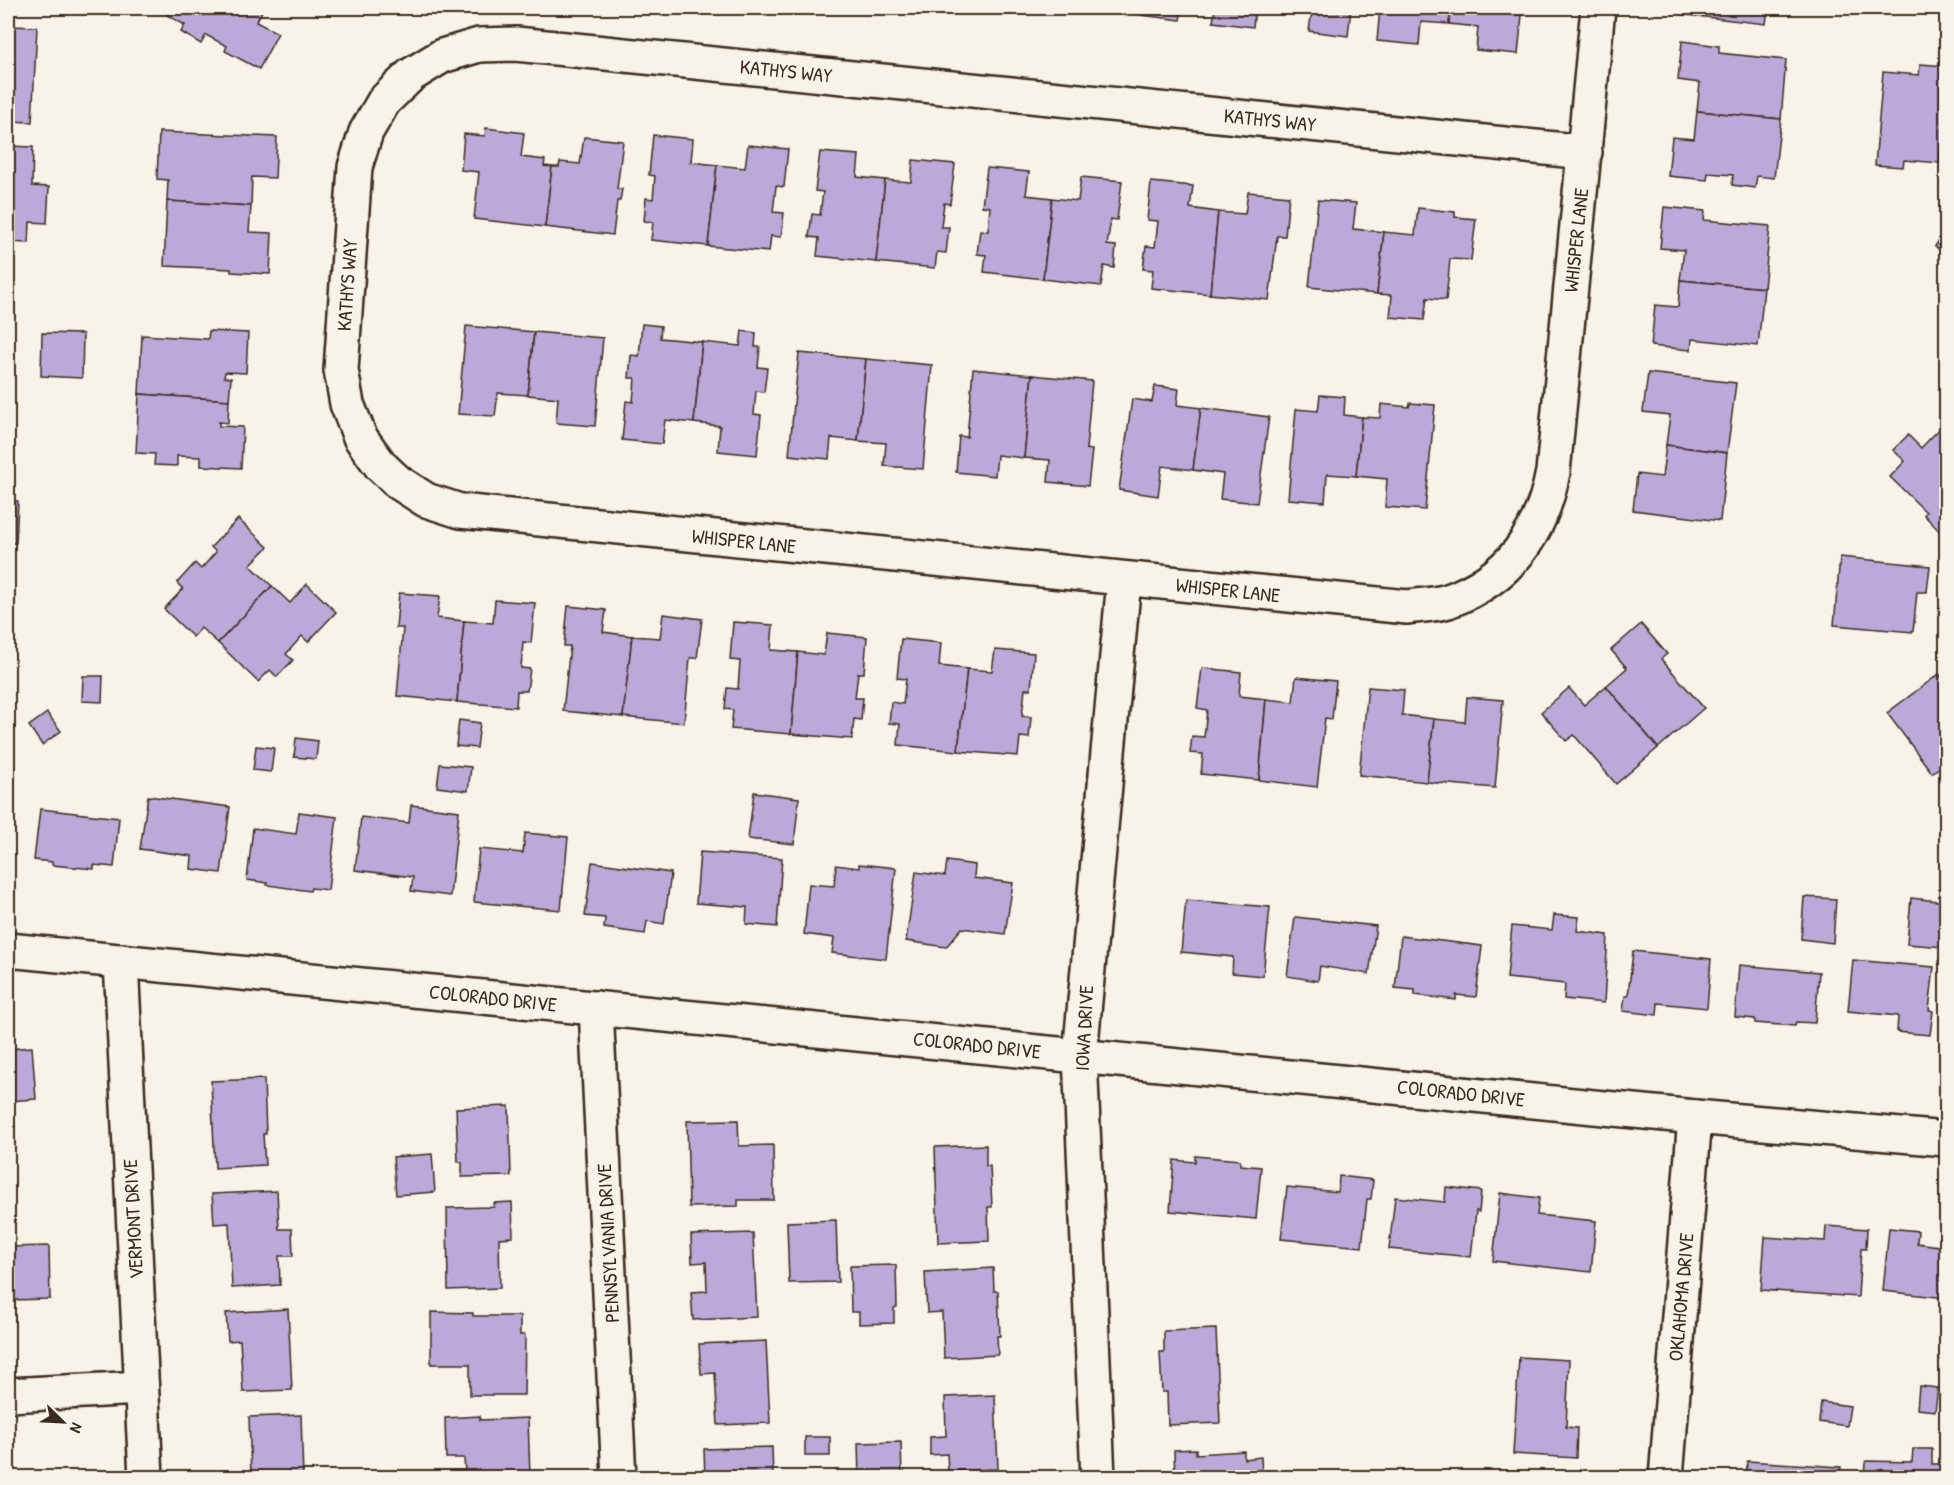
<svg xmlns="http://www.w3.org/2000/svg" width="1954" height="1485" font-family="'Patrick Hand',sans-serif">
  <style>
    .building { fill: #baa9d9; stroke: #3b2a1e; stroke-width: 1.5 }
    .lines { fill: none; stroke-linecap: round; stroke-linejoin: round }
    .minor-casing { stroke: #3b2a1e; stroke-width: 38 }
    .minor { stroke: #f7f3e8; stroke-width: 33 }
    .labels { text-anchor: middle; stroke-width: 4.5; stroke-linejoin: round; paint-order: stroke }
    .street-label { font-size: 20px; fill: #3b2a1e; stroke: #f7f3e8 }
  </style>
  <rect width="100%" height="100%" fill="#f7f3e8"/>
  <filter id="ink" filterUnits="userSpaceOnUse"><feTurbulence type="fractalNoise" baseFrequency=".0167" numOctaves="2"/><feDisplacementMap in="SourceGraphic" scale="12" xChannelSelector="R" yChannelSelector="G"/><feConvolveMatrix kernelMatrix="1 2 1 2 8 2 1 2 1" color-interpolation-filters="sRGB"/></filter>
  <g filter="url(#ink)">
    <g class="building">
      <polygon points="171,8 264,8 256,22 278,33 259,69 225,51 227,46 206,35 201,44 181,32 185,25 167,15"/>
      <polygon points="1051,8 1086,8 1086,11"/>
      <polygon points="1142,8 1182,8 1180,20 1141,15"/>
      <polygon points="1215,8 1255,8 1253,27 1213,22"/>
      <polygon points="1292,8 1351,8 1348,36 1309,31 1312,10"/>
      <polygon points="1380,8 1451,8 1449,24 1421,22 1419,45 1377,41"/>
      <polygon points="1451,8 1513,8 1513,14 1522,15 1518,54 1476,50 1478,27 1449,24"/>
      <polygon points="1679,8 1768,8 1766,24 1679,14"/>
      <polygon points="8,26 37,27 32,122 8,121"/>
      <polygon points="1682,41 1719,46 1719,53 1786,60 1781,119 1697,111 1700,83 1678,80"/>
      <polygon points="1920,64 1946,66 1946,123 1944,123 1940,163 1904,160 1903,167 1875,165 1883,72 1919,75"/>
      <polygon points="1697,111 1781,119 1774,178 1757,176 1755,188 1732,185 1733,175 1708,173 1707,180 1668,176 1672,137 1694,139"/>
      <polygon points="486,128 524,133 521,157 545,160 544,166 552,167 545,227 474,219 479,172 461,170 464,134 485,136"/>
      <polygon points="159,132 277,137 275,178 252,177 251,206 167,201 168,180 157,179"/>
      <polygon points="653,135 693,139 691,162 717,165 708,246 651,240 653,222 644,221 646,198 653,199 655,176 649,175"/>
      <polygon points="584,137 623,141 617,189 622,189 620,201 617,201 613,235 545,227 552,167 559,167 560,162 580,164"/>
      <polygon points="748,145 788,149 784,187 776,186 773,212 784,213 781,237 771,236 769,252 708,246 717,165 745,168"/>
      <polygon points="8,146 33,147 32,186 49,187 47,223 30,222 29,243 8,242"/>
      <polygon points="820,152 859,155 857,177 885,180 876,262 817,256 819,238 809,237 812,214 820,215 823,192 815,191"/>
      <polygon points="913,160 955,164 950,204 944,203 941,227 949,227 946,253 937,252 935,268 876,262 885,180 911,182"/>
      <polygon points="987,168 1029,172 1026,195 1052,198 1043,279 984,272 986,255 977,254 980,230 988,231 990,207 982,206"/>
      <polygon points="1081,177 1122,181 1117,220 1111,219 1107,245 1116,246 1114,268 1104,266 1101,286 1043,279 1052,198 1078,201"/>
      <polygon points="1151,182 1193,186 1190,208 1218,212 1210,294 1151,288 1153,270 1143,269 1146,246 1155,247 1158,221 1147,220"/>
      <polygon points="1248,192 1289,196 1285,236 1277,236 1269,300 1210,294 1218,212 1245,214"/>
      <polygon points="1318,200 1356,203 1353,229 1384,232 1377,294 1309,287"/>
      <polygon points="167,201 251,206 249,232 272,233 270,274 231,272 231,269 164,266"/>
      <polygon points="1664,207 1705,211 1704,220 1770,226 1764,288 1680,280 1684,250 1660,248"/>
      <polygon points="1418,208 1455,212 1455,217 1476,219 1471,260 1450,259 1446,300 1427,298 1424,320 1390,317 1392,295 1377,294 1384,232 1415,235"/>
      <polygon points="1946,231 1946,255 1935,246"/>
      <polygon points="1680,280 1764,288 1758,346 1692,339 1691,350 1651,346 1655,305 1678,307"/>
      <polygon points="642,324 661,326 660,338 702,342 694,423 665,420 662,444 622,440 626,401 633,402 635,378 629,378 631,355 639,356"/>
      <polygon points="466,326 534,332 528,395 498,393 495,416 458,414"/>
      <polygon points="209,331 248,333 246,373 225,372 224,377 231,378 229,400 139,394 142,335 208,339"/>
      <polygon points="742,331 756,333 755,347 760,347 758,367 767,368 764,392 756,391 754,414 761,415 757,455 718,451 720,426 694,423 702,342 740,346"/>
      <polygon points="534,332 603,338 595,426 556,423 558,398 528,395"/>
      <polygon points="42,333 83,334 82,378 41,376"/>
      <polygon points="799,353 866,359 858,441 831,438 829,459 789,455"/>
      <polygon points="866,359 932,365 923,469 884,466 886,443 858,441"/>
      <polygon points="973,369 1032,375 1024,458 997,455 995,476 956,472 959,436 967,437"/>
      <polygon points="1648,373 1736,383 1727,453 1666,445 1670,415 1643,412"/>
      <polygon points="1032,375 1092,381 1086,449 1092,450 1088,486 1048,482 1050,460 1024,458"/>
      <polygon points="1155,386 1179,389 1177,405 1201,408 1193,470 1162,466 1158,496 1119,490 1132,399 1152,402"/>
      <polygon points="139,394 229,400 228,423 219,422 219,426 243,427 241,468 201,466 201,457 177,456 177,466 154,465 155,454 136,453"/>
      <polygon points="1320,395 1345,397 1344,415 1362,417 1356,476 1327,474 1325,502 1288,499 1296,409 1318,411"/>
      <polygon points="1410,403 1435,405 1425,510 1385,507 1387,479 1356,476 1362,417 1380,418 1381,404 1409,407"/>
      <polygon points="1201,408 1269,417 1257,503 1220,499 1223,474 1193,470"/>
      <polygon points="1946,422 1946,538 1924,515 1926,512 1890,477 1905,461 1893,450 1908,435 1921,448"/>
      <polygon points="1666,445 1727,453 1720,521 1633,510 1637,474 1662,477"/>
      <polygon points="8,501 18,501 16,543 8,543"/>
      <polygon points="238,519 268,547 250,565 272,586 218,643 201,628 193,637 164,609 183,589 177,583 195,563 201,569 216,552 211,547"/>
      <polygon points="1840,557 1930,566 1927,592 1917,592 1913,632 1834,625"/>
      <polygon points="307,584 336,612 308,642 302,636 286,654 293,660 277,677 270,670 258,682 218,643 272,586 290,603"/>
      <polygon points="399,593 440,596 437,618 464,621 457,702 397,696 403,628 396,628"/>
      <polygon points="495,600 535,603 531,643 523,642 521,668 530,669 527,691 517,691 516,707 457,702 464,621 493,623"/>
      <polygon points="568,606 606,610 603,632 632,636 623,717 563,711 570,646 564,646"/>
      <polygon points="663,614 702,619 697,658 690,658 684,723 623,717 632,636 660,638"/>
      <polygon points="733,622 773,625 771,650 798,652 791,734 731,729 733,710 725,709 727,688 738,689 740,661 730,660"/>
      <polygon points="1641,624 1667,654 1661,659 1704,708 1658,748 1606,686 1627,668 1611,650"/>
      <polygon points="827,633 867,637 864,673 858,673 855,698 863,698 861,720 854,719 852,739 791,734 798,652 824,655"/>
      <polygon points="901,639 941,643 939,666 967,669 958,751 898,745 900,724 889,723 891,702 903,704 906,679 897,678"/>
      <polygon points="995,650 1034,653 1031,689 1025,689 1022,716 1031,717 1029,738 1020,737 1018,756 958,751 967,669 992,671"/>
      <polygon points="1202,668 1241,672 1239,696 1266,699 1259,780 1201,774 1203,754 1190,753 1192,736 1204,737 1207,710 1197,708"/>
      <polygon points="1939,674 1946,684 1946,762 1932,773 1887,713"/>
      <polygon points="83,676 103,676 102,702 82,701"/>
      <polygon points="1296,677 1336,681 1332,719 1325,718 1317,787 1259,780 1266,699 1293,702"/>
      <polygon points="1606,686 1658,748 1616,784 1574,735 1566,741 1541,712 1569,688 1584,705"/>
      <polygon points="1368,687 1404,690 1402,715 1434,719 1427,782 1359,775"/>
      <polygon points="1467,697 1503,700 1495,788 1427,782 1434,719 1465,722"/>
      <polygon points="47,713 61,731 42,745 29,726"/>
      <polygon points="459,720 480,723 477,748 456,746"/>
      <polygon points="296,738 318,741 316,759 294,757"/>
      <polygon points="256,746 274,748 271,772 253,770"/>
      <polygon points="440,764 471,767 468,791 437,787"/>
      <polygon points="8,784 13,785 8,854"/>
      <polygon points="754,792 799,798 794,844 748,839"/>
      <polygon points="148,796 230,807 221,873 191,869 192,856 140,849"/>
      <polygon points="411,805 459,811 450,896 411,891 413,877 355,870 361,817 409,823"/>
      <polygon points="40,809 119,818 114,867 94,865 94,869 52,865 52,862 34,860"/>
      <polygon points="299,812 337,817 328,890 311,888 310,891 267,885 268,883 247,880 253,828 296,834"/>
      <polygon points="525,833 568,837 561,910 474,902 479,849 523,853"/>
      <polygon points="700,852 782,858 777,927 746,924 747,907 696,903"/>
      <polygon points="947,861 975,865 974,878 1013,883 1005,934 962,928 946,947 906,941 916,872 945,876"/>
      <polygon points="592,862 671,873 664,924 647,921 645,934 604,928 605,918 585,916"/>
      <polygon points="859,864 896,868 886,959 832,953 834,938 804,934 809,884 834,886 836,865 859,868"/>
      <polygon points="1804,897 1836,899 1833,943 1801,939"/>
      <polygon points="1911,898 1946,902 1944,947 1907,944"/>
      <polygon points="1186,900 1270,907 1263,976 1232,973 1233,957 1181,952"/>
      <polygon points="1554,915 1579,917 1577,931 1608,935 1604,1003 1564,999 1565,984 1507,978 1512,926 1552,930"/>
      <polygon points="1295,917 1376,926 1369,974 1320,966 1318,981 1287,976"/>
      <polygon points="1401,936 1482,946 1476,997 1456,995 1456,1000 1415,995 1415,990 1395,988"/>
      <polygon points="1633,951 1711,959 1707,1008 1658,1003 1657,1015 1623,1011 1625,996 1628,996"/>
      <polygon points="1853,960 1934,967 1929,1010 1933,1011 1930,1035 1897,1032 1898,1016 1848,1011"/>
      <polygon points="1739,965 1819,972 1815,1023 1796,1022 1795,1026 1755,1023 1755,1019 1735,1017"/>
      <polygon points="32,1047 36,1099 8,1101 8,1049"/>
      <polygon points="264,1079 266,1134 263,1134 265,1165 215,1168 211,1081"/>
      <polygon points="509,1106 511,1176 462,1177 462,1162 458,1162 456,1108"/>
      <polygon points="738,1120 739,1146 773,1145 774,1200 738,1200 738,1206 689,1207 687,1121"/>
      <polygon points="986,1145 986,1166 990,1166 992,1207 988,1207 989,1241 938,1243 935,1147"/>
      <polygon points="432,1154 435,1192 396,1195 393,1157"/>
      <polygon points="1195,1156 1240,1160 1240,1165 1261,1167 1256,1219 1170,1211 1174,1160 1195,1162"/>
      <polygon points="1339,1176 1373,1180 1371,1199 1367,1199 1362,1247 1281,1239 1287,1187 1338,1192"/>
      <polygon points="1446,1187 1481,1191 1479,1212 1476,1211 1471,1257 1389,1249 1395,1197 1445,1202"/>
      <polygon points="277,1191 279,1229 292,1229 293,1256 279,1256 280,1285 232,1288 229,1223 214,1224 212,1194"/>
      <polygon points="1500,1193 1539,1198 1537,1215 1596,1221 1591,1272 1493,1261"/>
      <polygon points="512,1202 513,1237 499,1238 500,1288 448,1290 447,1208 494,1207 494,1203"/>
      <polygon points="836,1220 838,1282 789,1283 787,1222"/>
      <polygon points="1826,1226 1867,1229 1866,1249 1861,1249 1858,1297 1761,1290 1765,1237 1825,1241"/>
      <polygon points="1889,1228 1918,1231 1917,1243 1946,1247 1946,1298 1883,1291"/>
      <polygon points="753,1233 757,1317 693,1320 691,1292 707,1291 706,1262 692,1263 691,1235"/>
      <polygon points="49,1246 50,1299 8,1300 8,1247"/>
      <polygon points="896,1265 897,1307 894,1308 894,1323 859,1324 859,1312 851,1312 850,1266"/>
      <polygon points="993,1268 994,1291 998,1291 1000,1336 997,1336 998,1355 944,1358 942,1312 927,1313 925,1272"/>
      <polygon points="288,1309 292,1390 243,1392 240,1340 228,1341 226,1313"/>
      <polygon points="431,1312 473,1313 473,1316 520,1316 520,1335 525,1335 524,1395 470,1395 470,1364 431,1364"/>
      <polygon points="1216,1329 1220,1423 1168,1425 1167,1392 1162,1392 1160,1352 1164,1352 1164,1331"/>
      <polygon points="766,1341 770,1423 718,1425 715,1373 701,1374 699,1344"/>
      <polygon points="1519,1357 1569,1360 1566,1427 1577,1428 1576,1458 1513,1454"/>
      <polygon points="1919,1386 1938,1388 1935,1411 1917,1409"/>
      <polygon points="995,1395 998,1469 948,1471 947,1454 930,1455 930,1437 946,1436 945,1397"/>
      <polygon points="1821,1402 1850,1406 1847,1426 1819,1422"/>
      <polygon points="301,1415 303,1478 235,1478 251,1476 249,1417"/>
      <polygon points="480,1416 480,1420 528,1418 530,1478 478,1478 478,1473 465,1473 464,1458 446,1458 445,1418"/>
      <rect x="805" y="1437" width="25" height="19"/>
      <polygon points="901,1442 902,1478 859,1478 858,1443"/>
      <polygon points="772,1447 773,1478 705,1478 704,1449"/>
      <polygon points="1196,1449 1196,1454 1244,1451 1244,1459 1261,1457 1262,1478 1175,1478 1174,1450"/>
      <polygon points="1913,1449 1932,1449 1932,1464 1946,1464 1946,1478 1865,1478 1866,1461 1912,1462"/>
      <polygon points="1747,1461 1841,1467 1840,1478 1746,1478"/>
    </g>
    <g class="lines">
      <g class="minor-casing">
        <g id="minor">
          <path d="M1585,152L516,44L479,45L442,56L411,75L384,101L366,132L355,167L341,370L347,404L360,437L381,466L398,482L426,500L460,511L1407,607C1420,605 1435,605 1448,601C1509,579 1541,535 1553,472L1598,8"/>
          <polyline points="8,950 1695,1117 1946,1139"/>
          <polyline points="121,961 146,1478"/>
          <polyline points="596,1008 619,1478"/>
          <polyline points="8,1395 141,1388"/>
          <polyline points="1098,1478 1080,1055 1124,580"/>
          <polyline points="1666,1478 1695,1117"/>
        </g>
      </g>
      <use href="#minor" class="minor"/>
    </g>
  </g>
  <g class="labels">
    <g class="street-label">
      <text transform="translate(786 71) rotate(6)" y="7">KATHYS WAY</text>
      <text transform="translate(1270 120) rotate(6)" y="7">KATHYS WAY</text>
      <text transform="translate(1576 240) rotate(-84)" y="7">WHISPER LANE</text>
      <text transform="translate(347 285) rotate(-86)" y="7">KATHYS WAY</text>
      <text transform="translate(744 541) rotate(6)" y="7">WHISPER LANE</text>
      <text transform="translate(1228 590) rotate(6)" y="7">WHISPER LANE</text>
      <text transform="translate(493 998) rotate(6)" y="7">COLORADO DRIVE</text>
      <text transform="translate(1084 1028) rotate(-87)" y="7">IOWA DRIVE</text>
      <text transform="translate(977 1045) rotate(6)" y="7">COLORADO DRIVE</text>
      <text transform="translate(1461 1093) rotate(6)" y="7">COLORADO DRIVE</text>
      <text transform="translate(133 1219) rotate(-93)" y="7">VERMONT DRIVE</text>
      <text transform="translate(608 1243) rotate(-93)" y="7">PENNSYLVANIA DRIVE</text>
      <text transform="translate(1681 1297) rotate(-85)" y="7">OKLAHOMA DRIVE</text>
    </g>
  </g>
  <rect width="1954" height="1485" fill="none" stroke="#f7f3e8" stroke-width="30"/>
  <rect x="15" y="15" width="1924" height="1455" fill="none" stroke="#3b2a1e" stroke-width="2" filter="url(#ink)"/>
  <g transform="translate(63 1422) rotate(114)" stroke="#f7f3e8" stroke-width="4.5" paint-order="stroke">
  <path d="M0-4.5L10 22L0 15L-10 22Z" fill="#3b2a1e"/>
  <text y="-9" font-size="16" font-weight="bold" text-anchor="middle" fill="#3b2a1e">N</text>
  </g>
</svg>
